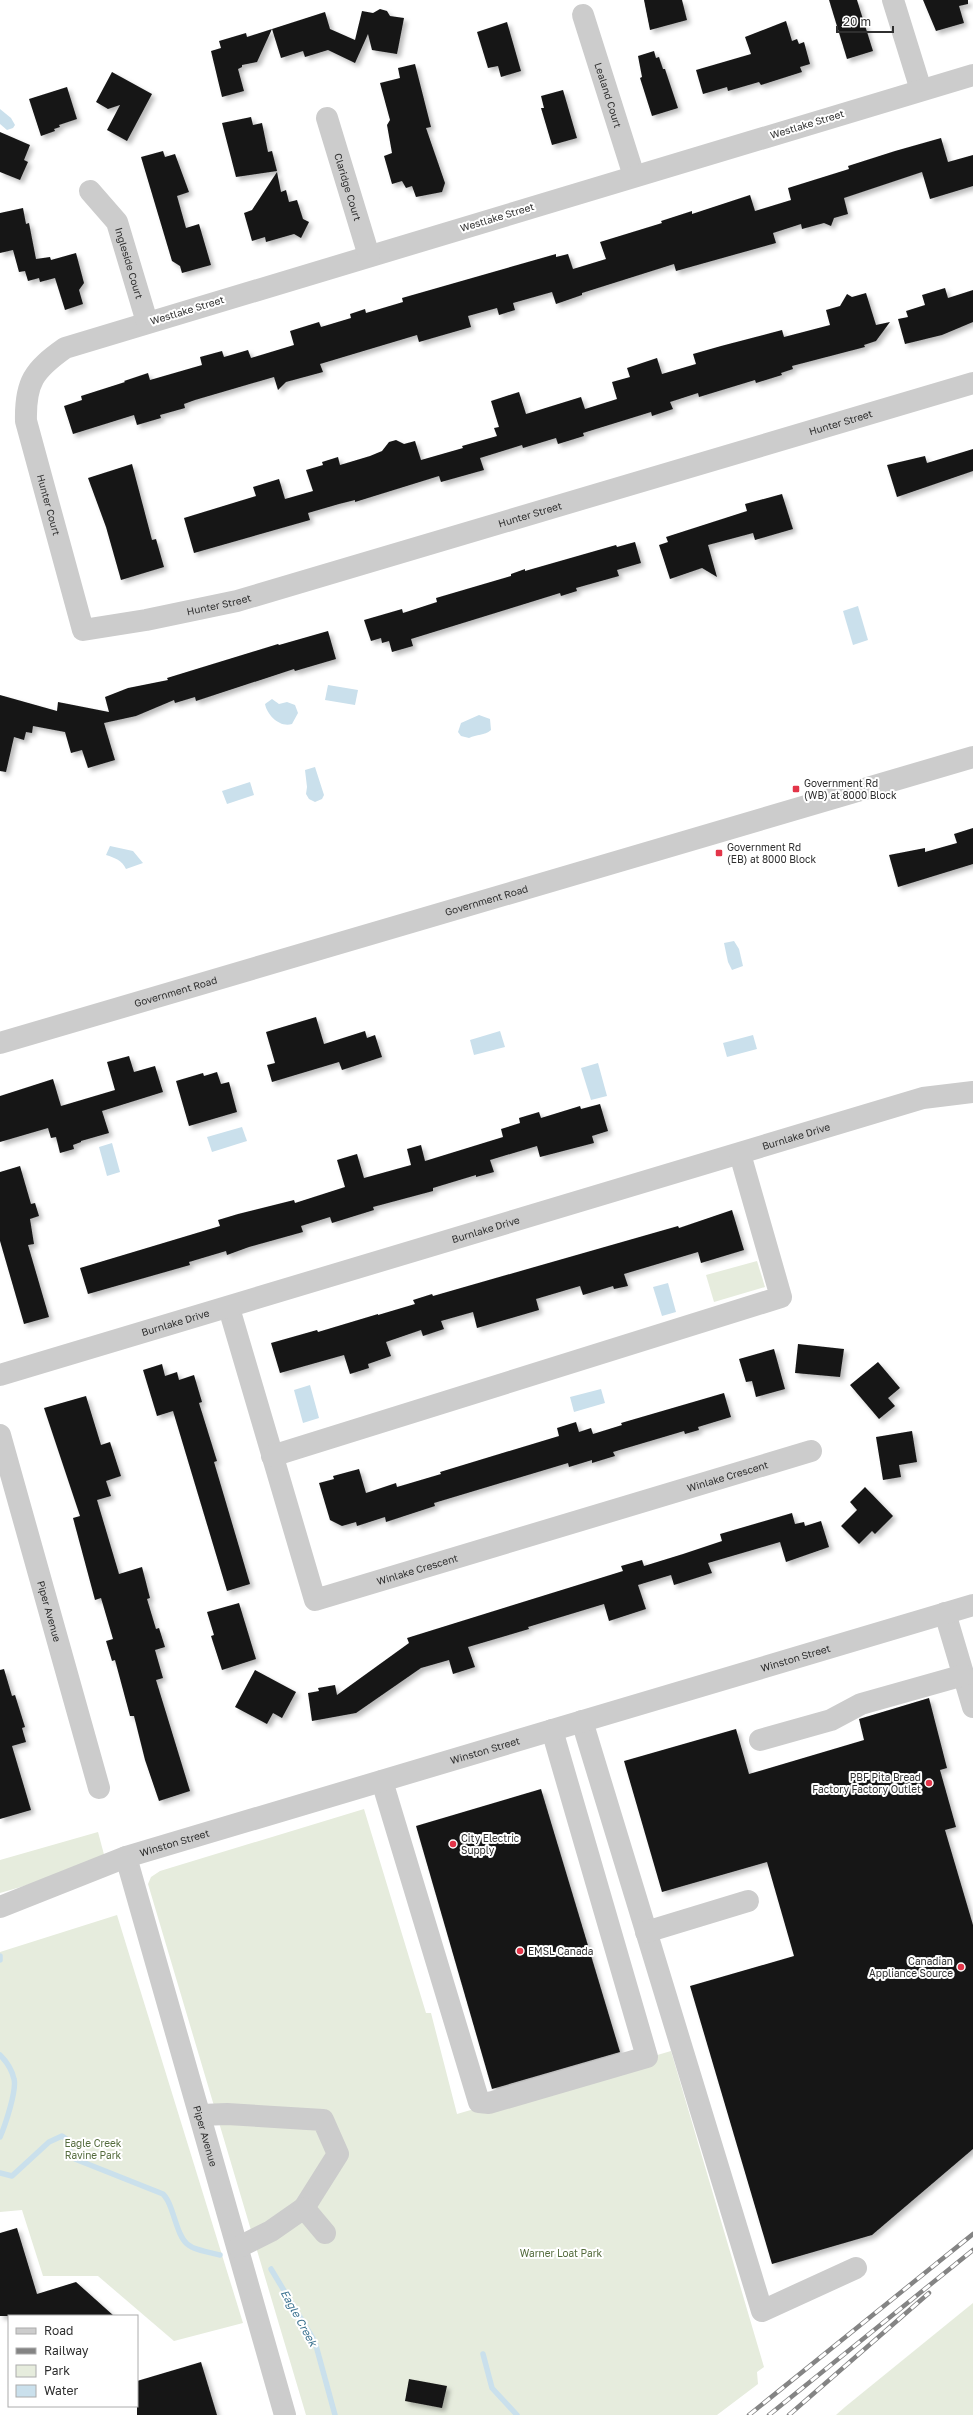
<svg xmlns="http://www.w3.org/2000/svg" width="973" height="2415" font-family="'Golos Text',sans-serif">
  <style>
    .green { fill: #e6ecdd }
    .water { fill: #cae0ec }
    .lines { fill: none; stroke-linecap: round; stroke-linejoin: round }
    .stream { stroke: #cae0ec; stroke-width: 5.5 }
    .building { fill: #161616; filter: url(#shadow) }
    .minor { stroke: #ccc; stroke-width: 22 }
    .rail-casing { stroke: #848484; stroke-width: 4.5 }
    .rail { stroke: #fff; stroke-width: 3; stroke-dasharray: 9; stroke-linecap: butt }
    .poi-dot { fill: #e33549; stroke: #fff; stroke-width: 1.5 }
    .labels { text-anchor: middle; stroke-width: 4; stroke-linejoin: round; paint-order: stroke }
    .street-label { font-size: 10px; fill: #2f2f2f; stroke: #fff }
    .poi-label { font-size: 10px; fill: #2f2f2f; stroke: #fff; text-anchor: start }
    .park-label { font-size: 10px; fill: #546b3d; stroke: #fff }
    .water-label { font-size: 11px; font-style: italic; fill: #3e7491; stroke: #fff }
  </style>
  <defs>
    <filter id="shadow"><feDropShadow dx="3.5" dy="3.5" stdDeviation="2" flood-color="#0004"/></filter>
  </defs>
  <rect width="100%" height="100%" fill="#fff"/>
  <g class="green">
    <polygon points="757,1261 765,1287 714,1302 706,1275"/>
    <polygon points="364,1809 426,2013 431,2013 457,2114 671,2051 764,2367 757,2372 758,2384 717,2415 306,2415 148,1884 151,1877 160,1871"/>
    <polygon points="98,1832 106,1862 0,1893 0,1860"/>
    <polygon points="117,1915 243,2323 174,2341 98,2276 43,2276 22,2210 0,2212 0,1952"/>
    <polygon points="973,2303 973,2415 836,2415 845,2407"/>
  </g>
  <g class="water">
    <polygon points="0,109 11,118 15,125 13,128 7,130 0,124"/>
    <polygon points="858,606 868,640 853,645 843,611"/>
    <polygon points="328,685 358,690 355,705 325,700"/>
    <path d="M272,699L279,704L287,702L295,705L298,713L292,724C280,728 267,715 265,704Z"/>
    <path d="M479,715L490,719L491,730C484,736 477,734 469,738L461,736L458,732L461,723Z"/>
    <polygon points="315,767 324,795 322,799 315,802 309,799 306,794 307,787 305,770"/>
    <polygon points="250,782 254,795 227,804 222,791"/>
    <path d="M110,846L133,851L143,863L126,869C122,860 115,858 106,855Z"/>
    <polygon points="734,941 739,949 743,966 732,970 728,962 724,943"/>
    <polygon points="500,1031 505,1047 474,1055 470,1040"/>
    <polygon points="753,1035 757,1049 727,1057 723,1043"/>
    <polygon points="598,1063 607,1096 591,1100 581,1068"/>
    <polygon points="242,1127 247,1141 212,1152 207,1137"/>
    <polygon points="112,1143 120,1172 107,1176 99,1147"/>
    <polygon points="668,1283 676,1312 662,1316 653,1287"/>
    <polygon points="310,1385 319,1418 303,1423 294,1390"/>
    <polygon points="601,1389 605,1403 574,1412 570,1397"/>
  </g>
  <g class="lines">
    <g class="stream">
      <polyline points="0,1956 0,1960"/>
      <path d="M0,2055C6,2061 12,2070 14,2079C17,2090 5,2126 0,2137"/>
      <path d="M0,2173L12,2176L49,2142L62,2136L68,2140L70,2154L75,2159L163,2194C169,2200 170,2206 173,2214C184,2248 185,2247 220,2255"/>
      <polyline points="271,2269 315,2342 335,2415"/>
      <polyline points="483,2354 492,2388 517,2415"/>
    </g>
  </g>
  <g class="building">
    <polygon points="644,0 682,0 687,20 650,30"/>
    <polygon points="829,0 857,0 873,51 847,59"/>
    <polygon points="923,0 968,0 968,4 959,6 964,23 936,31"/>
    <polygon points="380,9 387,11 390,16 404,18 397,54 372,50 368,34 355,63 328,50 305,57 303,51 281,58 272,29 325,12 330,29 355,40 362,11 373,13"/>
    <polygon points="786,21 792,41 797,39 799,44 804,42 810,64 800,67 802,72 761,85 759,82 728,91 727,87 703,94 696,70 751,54 745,37"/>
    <polygon points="507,22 521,71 501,77 498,66 488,68 477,32"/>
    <polygon points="272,29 257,62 242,65 242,67 238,69 244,91 222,97 211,51 221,48 219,41 246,33 247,37"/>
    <polygon points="654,51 656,58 659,57 663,69 665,69 678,108 652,116 640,78 642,77 638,56"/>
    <polygon points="415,64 431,127 426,128 445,183 442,192 416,197 412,186 406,188 402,181 392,184 384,156 392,153 387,125 390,120 380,83 400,78 398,68"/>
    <polygon points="112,72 152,94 127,141 107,130 120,105 108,109 96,102"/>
    <polygon points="67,87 77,119 59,125 60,127 54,129 55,131 41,136 29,99"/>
    <polygon points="563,90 577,138 552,145 541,108 544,108 541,96"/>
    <polygon points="251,117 253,125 262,123 268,152 272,151 277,171 236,177 222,123"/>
    <polygon points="0,132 30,145 24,160 28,162 20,180 0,172"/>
    <polygon points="941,138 948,162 973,155 973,186 930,199 922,172 844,198 848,214 834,218 831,226 824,223 802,229 801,224 773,233 776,243 676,271 674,264 582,293 582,295 556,304 552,292 513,303 515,310 499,315 497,308 468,316 471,327 419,342 417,335 320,364 323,372 286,382 278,390 274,377 195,400 184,404 185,408 160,415 161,418 137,425 134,415 73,434 64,406 82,400 81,396 125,382 124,381 148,373 150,380 202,365 200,357 222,351 224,357 248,350 251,358 294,345 290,331 319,322 321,327 351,318 350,314 365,309 366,313 403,302 402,298 556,254 556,257 568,254 573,269 606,259 600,242 662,223 661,221 692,211 692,214 750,195 755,211 791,200 788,188 849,169 848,166 895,151"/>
    <polygon points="163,151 165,157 175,154 189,192 177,196 186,228 199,224 211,265 182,273 180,266 172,261 141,157"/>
    <polygon points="277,172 281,192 286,190 289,202 297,200 303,219 309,222 301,238 294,234 266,242 265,237 252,241 244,213 252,210"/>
    <polygon points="23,208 26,224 29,223 36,259 50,257 51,260 76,253 84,283 79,290 83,304 65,310 55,278 40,282 39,278 28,281 25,271 19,272 13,250 0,253 0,213"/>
    <polygon points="945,288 948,298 973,290 973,322 942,335 905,344 898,319 908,317 906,311 925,305 922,295"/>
    <polygon points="866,293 876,325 890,322 876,341 864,345 865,347 792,366 793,369 781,373 782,375 756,383 755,380 699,397 698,393 670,402 673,409 652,416 651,412 583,433 584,436 558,444 556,438 523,448 522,445 480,458 484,470 441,482 439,476 355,502 355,500 339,504 308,513 310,520 194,553 184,518 256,496 253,487 279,479 285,499 313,491 306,470 323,465 322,462 338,457 340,465 370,456 382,451 389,442 396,440 404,444 415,441 421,460 463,448 462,446 497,436 494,428 499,427 491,401 519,392 526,414 581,397 585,409 617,399 612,382 630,377 627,368 657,358 662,374 696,364 693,354 721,346 782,330 784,337 830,325 826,310 840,306 847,294 852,297"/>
    <polygon points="973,449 973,471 897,497 887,465 925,456 927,463"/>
    <polygon points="132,464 152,540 156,539 164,567 121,580 106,527 88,478"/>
    <polygon points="782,494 793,529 755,540 753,533 708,545 717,577 702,568 670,579 659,545 668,542 666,537 747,511 745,504"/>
    <polygon points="635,542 641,563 617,570 619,576 576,588 577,591 561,596 560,593 411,639 413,646 392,652 389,641 382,643 381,638 371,641 364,620 402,609 403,613 437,602 436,598 511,576 511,574 525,569 525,571 616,545 617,547"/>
    <polygon points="328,631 336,659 295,671 294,669 196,701 195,697 175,703 174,700 136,716 104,723 115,760 88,768 82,750 71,753 65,732 33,726 32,733 26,732 24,740 14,737 6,772 0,771 0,695 57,711 58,702 109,712 105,697 128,688 168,680 167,678 278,644 279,645"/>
    <polygon points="973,828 973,864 898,887 889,855 925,848 925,852 957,843 954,834"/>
    <polygon points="316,1017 324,1044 365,1031 367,1038 375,1035 382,1057 342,1070 339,1062 272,1082 267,1065 275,1063 266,1032"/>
    <polygon points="129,1056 134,1072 155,1066 163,1092 102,1111 109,1133 81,1141 81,1142 73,1145 74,1149 60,1153 56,1137 51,1138 48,1128 0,1142 0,1096 53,1079 61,1106 115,1090 107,1062"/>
    <polygon points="217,1072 221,1084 229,1082 237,1112 189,1126 176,1081 203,1073 204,1076"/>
    <polygon points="600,1104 608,1131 592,1136 594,1143 540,1157 537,1146 490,1160 494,1172 476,1177 476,1175 433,1188 433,1191 373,1207 374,1210 332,1223 330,1217 301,1226 303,1232 249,1247 227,1255 226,1251 189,1262 190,1265 88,1294 80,1268 220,1226 218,1220 238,1214 294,1200 295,1203 345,1187 337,1160 357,1154 364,1178 411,1165 407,1149 421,1145 425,1161 503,1137 501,1129 520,1123 519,1118 539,1112 541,1118 580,1106 581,1109"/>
    <polygon points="20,1166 31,1204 35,1203 39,1216 30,1219 34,1244 28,1245 49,1317 24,1324 0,1241 0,1172"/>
    <polygon points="732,1210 744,1250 701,1263 698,1252 624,1274 628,1286 614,1289 613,1286 583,1295 580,1286 536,1299 539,1310 477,1328 473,1312 441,1321 444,1329 423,1336 421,1330 386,1342 391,1356 368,1364 369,1368 350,1374 344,1355 280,1373 271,1343 317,1330 318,1332 378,1314 378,1315 415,1304 413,1300 432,1294 433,1296 678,1226 679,1228"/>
    <polygon points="798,1344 844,1349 840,1377 795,1373"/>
    <polygon points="774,1349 785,1389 756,1397 752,1381 746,1382 739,1359"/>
    <polygon points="878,1362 900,1388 888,1398 895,1406 879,1419 850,1385"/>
    <polygon points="162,1364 165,1376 177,1372 179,1380 194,1375 202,1402 199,1403 217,1461 214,1462 250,1584 227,1591 173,1411 157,1416 143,1370"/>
    <polygon points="724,1393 731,1417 698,1427 699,1430 685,1434 684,1431 613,1452 615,1456 592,1463 592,1460 569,1467 568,1463 434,1503 435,1506 386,1522 385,1517 357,1526 356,1522 342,1526 330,1520 319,1483 334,1479 333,1476 359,1469 366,1493 396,1483 397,1487 441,1474 440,1472 559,1436 557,1428 576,1422 579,1432 591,1428 593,1434 622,1425 621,1423"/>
    <polygon points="86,1396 101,1445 110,1442 121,1476 106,1481 111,1496 97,1500 119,1574 142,1567 150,1598 147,1599 156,1629 159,1628 165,1647 155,1650 163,1678 156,1680 190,1791 159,1801 145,1760 134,1716 130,1716 115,1660 112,1661 106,1641 113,1639 101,1598 95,1600 73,1518 80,1516 44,1408"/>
    <polygon points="912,1431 917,1462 899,1465 901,1477 883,1480 876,1437"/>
    <polygon points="865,1487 893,1516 875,1534 872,1531 859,1544 841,1526 857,1510 850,1502"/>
    <polygon points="792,1513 795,1524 804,1522 805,1526 821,1521 829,1547 786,1562 780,1542 708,1563 712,1573 674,1585 671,1575 638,1585 646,1609 609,1621 604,1604 528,1627 529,1629 468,1647 475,1667 453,1674 449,1660 421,1668 356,1713 312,1721 308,1693 319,1691 318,1688 335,1685 337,1695 409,1643 407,1638 623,1571 621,1566 642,1560 644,1566 683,1554 722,1541 720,1534"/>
    <polygon points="239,1603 256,1659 222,1670 211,1636 214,1635 207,1612"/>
    <polygon points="4,1669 12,1696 15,1695 25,1727 22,1728 26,1742 12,1746 31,1810 0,1819 0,1670"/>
    <polygon points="255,1670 296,1692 282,1718 273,1713 267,1724 235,1707"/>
    <polygon points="929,1698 947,1768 940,1770 956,1827 945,1830 973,1925 973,2149 872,2235 772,2264 690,1986 794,1956 767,1862 662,1892 624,1761 736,1729 749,1774 864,1740 859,1719"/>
    <polygon points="541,1789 620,2052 492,2089 416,1826"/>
    <polygon points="17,2228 37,2294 76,2282 114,2316 0,2316 0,2233"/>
    <polygon points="201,2362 217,2415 137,2415 137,2381"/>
    <polygon points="409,2379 447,2386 442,2408 405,2401"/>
  </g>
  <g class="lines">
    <g class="minor">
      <polyline points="893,0 921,90"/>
      <path id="s1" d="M583,15L634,176"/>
      <path id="s2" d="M973,75L65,348C34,370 25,382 26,421L83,630L146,620L237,601L973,383"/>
      <path id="s3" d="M327,118L369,256"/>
      <path id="s4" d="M90,191L117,222L147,322"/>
      <path id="s5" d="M0,1043L973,757"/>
      <path id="s6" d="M229,1308L315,1600L811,1451"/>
      <path id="s7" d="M0,1375L923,1098L973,1092"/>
      <path id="s8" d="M0,1435L99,1788"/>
      <polyline points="272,1456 781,1297 740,1154"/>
      <polyline points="945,1613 973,1707"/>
      <polyline points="582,1721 762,2311 856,2268"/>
      <polyline points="760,1740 831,1720 861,1704 964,1675"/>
      <polyline points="382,1781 479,2102 489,2103 647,2057 552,1730"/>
      <path id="s9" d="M126,1857L285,2415"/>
      <path id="s10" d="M0,1907L126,1857L973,1605"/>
      <polyline points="646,1932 748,1901"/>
      <polyline points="201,2115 227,2114 323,2120 338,2154 304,2208 271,2231 239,2247"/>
      <polyline points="304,2208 325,2233"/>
    </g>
    <g class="rail-casing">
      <g id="rail">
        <polyline points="749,2415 973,2234"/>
        <polyline points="769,2415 973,2250"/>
        <polyline points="789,2415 929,2293"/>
      </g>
    </g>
    <use href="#rail" class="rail"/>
  </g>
  <g class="poi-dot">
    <rect x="792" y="785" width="8" height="8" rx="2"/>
    <rect x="715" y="849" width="8" height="8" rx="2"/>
    <circle cx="929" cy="1783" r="4"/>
    <circle cx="453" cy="1844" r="4"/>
    <circle cx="520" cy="1951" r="4"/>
    <circle cx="961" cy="1967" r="4"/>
  </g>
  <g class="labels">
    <g class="street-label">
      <text dy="4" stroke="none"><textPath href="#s1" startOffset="84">Lealand Court</textPath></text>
      <text transform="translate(807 124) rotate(-17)" y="4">Westlake Street</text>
      <text dy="4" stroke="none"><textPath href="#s3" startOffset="72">Claridge Court</textPath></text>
      <text transform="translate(497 217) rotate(-17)" y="4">Westlake Street</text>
      <text dy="4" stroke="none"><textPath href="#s4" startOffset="84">Ingleside Court</textPath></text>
      <text transform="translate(187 310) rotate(-17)" y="4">Westlake Street</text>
      <text dy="4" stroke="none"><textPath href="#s2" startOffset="2039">Hunter Street</textPath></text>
      <text dy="4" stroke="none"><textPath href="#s2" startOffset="1123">Hunter Court</textPath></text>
      <text dy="4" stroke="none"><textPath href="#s2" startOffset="1715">Hunter Street</textPath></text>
      <text dy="4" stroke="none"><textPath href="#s2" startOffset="1391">Hunter Street</textPath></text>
      <text dy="4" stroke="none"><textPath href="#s5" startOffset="507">Government Road</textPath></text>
      <text dy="4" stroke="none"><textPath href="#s5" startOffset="183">Government Road</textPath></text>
      <text dy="4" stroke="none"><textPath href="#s7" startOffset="831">Burnlake Drive</textPath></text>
      <text dy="4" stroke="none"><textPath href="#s7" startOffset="507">Burnlake Drive</textPath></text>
      <text dy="4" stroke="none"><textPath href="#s7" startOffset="183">Burnlake Drive</textPath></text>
      <text dy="4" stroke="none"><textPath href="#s6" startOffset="735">Winlake Crescent</textPath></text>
      <text dy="4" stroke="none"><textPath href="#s6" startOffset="411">Winlake Crescent</textPath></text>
      <text dy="4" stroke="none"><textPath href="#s8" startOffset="183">Piper Avenue</textPath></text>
      <text dy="4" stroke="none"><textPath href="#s10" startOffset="834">Winston Street</textPath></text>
      <text dy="4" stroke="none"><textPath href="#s10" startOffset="510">Winston Street</textPath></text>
      <text dy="4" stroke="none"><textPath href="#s10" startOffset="186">Winston Street</textPath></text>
      <text dy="4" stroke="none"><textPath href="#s9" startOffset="290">Piper Avenue</textPath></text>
    </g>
    <g class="poi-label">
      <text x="804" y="787">Government Rd<tspan x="804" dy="12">(WB) at 8000 Block</tspan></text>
      <text x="727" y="851">Government Rd<tspan x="727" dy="12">(EB) at 8000 Block</tspan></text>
      <text x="921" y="1781" text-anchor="end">PBF Pita Bread<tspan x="921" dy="12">Factory Factory Outlet</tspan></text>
      <text x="461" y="1842">City Electric<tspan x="461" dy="12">Supply</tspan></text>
      <text x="528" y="1955">EMSL Canada</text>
      <text x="953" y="1965" text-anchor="end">Canadian<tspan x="953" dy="12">Appliance Source</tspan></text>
    </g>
    <g class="park-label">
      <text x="93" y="2147">Eagle Creek<tspan x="93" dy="12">Ravine Park</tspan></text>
      <text x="561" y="2257">Warner Loat Park</text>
    </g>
    <g class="water-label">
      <text transform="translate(299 2318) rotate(61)" y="4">Eagle Creek</text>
    </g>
  </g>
  <rect x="8" y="2315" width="130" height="92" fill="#ffffff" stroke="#acacac"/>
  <rect x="16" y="2328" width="20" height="6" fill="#cccccc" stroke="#acacac"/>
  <text x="44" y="2335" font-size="12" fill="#2f2f2f">Road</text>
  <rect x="16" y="2348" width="20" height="6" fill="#848484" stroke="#acacac"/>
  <text x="44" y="2355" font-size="12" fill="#2f2f2f">Railway</text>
  <rect x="16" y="2365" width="20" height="12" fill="#e6ecdd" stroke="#acacac"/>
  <text x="44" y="2375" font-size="12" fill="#2f2f2f">Park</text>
  <rect x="16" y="2385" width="20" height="12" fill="#cae0ec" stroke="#acacac"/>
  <text x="44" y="2395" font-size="12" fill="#2f2f2f">Water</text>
  <path d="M837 26v6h56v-6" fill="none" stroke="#2f2f2f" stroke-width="2"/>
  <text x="843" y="26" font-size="12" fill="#2f2f2f" stroke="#ffffff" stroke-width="3" paint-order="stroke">20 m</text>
</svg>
